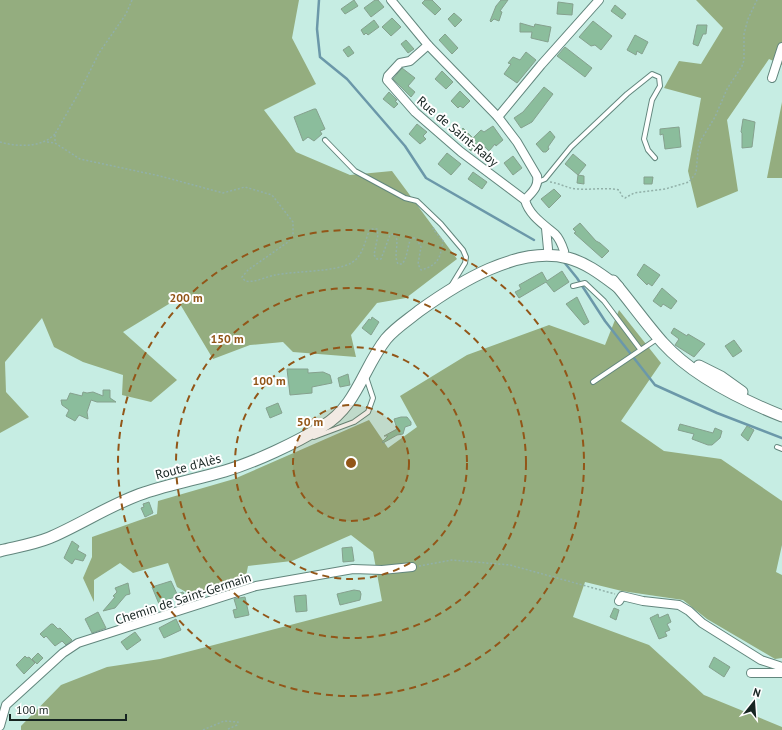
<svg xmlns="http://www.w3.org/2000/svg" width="782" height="730" font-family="'PT Sans',sans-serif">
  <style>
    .forest { fill: #94ad7f }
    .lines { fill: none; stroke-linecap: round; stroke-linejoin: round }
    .stream { stroke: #6b98a9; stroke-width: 2.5 }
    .building { fill: #8bbd9c; stroke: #85a18e }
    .service-casing { stroke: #62867d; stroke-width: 6 }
    .minor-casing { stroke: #62867d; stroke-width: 10 }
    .secondary-casing { stroke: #62867d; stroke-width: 13 }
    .path { stroke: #91b0a8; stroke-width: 1.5; stroke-dasharray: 2 2; stroke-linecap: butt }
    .service { stroke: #fff; stroke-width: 4 }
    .minor { stroke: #fff; stroke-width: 8 }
    .secondary { stroke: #fff; stroke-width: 11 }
    .ring { fill: none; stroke: #925618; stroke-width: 2; stroke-dasharray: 7 5 }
    .labels { text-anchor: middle; stroke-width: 4; stroke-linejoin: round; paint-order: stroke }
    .street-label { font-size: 13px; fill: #162421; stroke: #fff }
    .centre { fill: #925618; stroke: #fff; stroke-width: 2 }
    .ring-label { font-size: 12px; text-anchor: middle; font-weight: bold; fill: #925618; stroke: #fff; stroke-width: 4; stroke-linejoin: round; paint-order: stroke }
  </style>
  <rect width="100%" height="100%" fill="#c6ede3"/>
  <g class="forest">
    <polygon points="0,0 299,0 292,38 316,84 264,110 296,152 350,175 392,171 457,259 406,298 377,303 351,335 356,357 293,352 283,342 250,345 213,359 177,299 123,332 177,380 151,402 122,395 123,375 83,362 54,347 42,318 5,362 6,392 29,417 0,433"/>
    <polygon points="696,0 782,0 782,65 769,59 727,120 738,191 697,208 688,171 701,98 664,88 679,61 701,64 723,28"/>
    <polygon points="782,102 782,178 767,178"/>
    <polygon points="619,310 661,363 621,421 664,451 721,459 782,501 782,545 776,572 782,575 782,658 775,659 707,619 683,600 622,591 585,582 573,617 649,645 704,695 782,727 782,730 21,730 21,726 61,685 107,667 160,659 382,601 373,552 351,535 292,561 248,566 245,581 195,597 177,587 168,563 133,573 120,563 94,580 94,602 83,578 92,557 92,537 157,514 158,501 234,479 369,420 388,448 417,427 400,396 467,355 549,325 605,345"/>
  </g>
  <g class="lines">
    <g class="stream">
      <polyline points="319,0 317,29 320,57 347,79 405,146 426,178 534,240"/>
      <polyline points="564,262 577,278 605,321 655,385 717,413 782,438"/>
    </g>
  </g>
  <g class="building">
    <polygon points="354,0 358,6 345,14 341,9"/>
    <polygon points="375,0 378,0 384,7 371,17 364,8"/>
    <polygon points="425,0 432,0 441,9 435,15 422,3"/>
    <polygon points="501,0 508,0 500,11 502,12 499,21 494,19 491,22 490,21 496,6"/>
    <polygon points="558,2 573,4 572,15 557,14"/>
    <polygon points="615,5 626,14 622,19 611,11"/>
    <polygon points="454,13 462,20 455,27 448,19"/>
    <polygon points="392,18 401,27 391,36 382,27"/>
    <polygon points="374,20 379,27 368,35 366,33 364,35 361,30"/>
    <polygon points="593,21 612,36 601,50 595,45 591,46 579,37"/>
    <polygon points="520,23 534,27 535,24 551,27 548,42 531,38 532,32 520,32"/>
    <polygon points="697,25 707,25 706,34 703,34 698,46 693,44"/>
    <polygon points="445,34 458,48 452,54 439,40"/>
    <polygon points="635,35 648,42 642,54 637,51 636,55 627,50"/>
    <polygon points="406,40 414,49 408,53 401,44"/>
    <polygon points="349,46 354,53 348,57 343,50"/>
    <polygon points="565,47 592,68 585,77 557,56"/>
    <polygon points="526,52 536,60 517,83 504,74 511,64 508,63 513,57 520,60"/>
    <polygon points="402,68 415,78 408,86 415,92 411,97 393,79"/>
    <polygon points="442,71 453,82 446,89 435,79"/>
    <polygon points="544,87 553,94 532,122 521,128 514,118 523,112"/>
    <polygon points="460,91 470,101 463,108 460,106 458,108 451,101"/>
    <polygon points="389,92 397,100 395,101 398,104 394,108 383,99"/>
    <polygon points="314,109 316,109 325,129 320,131 322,134 314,141 308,137 303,141 294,117"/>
    <polygon points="743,119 755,122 752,147 742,148 742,133 741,132"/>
    <polygon points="417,124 427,132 423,136 426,139 420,144 409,134"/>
    <polygon points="493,126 503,140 496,146 495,144 489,151 485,147 479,153 472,149 471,151 461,141 462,140 459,132 463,128 473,138 481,130 484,132"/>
    <polygon points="679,127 681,147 665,149 663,134 660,135 660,129"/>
    <polygon points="550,131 555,137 548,147 549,149 546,152 543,152 536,144"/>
    <polygon points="447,153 461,164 451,175 438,164"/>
    <polygon points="573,154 586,165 578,175 565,164"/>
    <polygon points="513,156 522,168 513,175 504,163"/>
    <polygon points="473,172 487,182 482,189 468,179"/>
    <polygon points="578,175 584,176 584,184 577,183"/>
    <polygon points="644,177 653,177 652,184 644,184"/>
    <polygon points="554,189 561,196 549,208 541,199"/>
    <polygon points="580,223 596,241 600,243 609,251 602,258 574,233 576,232 573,229"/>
    <polygon points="644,264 660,275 652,286 648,283 647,285 637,275"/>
    <polygon points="562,271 569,282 554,292 546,282 519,298 515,292 521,289 519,285 542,272 547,281"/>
    <polygon points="662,288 677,301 671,309 663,304 661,307 653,301"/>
    <polygon points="577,297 589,322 584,325 566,304"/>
    <polygon points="372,317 379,322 371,335 362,328 369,319 371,320"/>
    <polygon points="674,328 687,336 688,334 705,344 694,357 675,345 679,339 671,333"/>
    <polygon points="734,340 742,351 733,357 725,346"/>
    <polygon points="287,369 308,369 308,373 323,372 330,375 332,383 312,387 312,393 290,395"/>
    <polygon points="348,374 350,385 340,387 338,378"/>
    <polygon points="103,390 110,390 110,398 116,402 97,402 91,400 87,412 88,419 79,415 75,421 66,416 69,410 62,405 61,400 67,400 70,393 82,396 83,392 87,393 93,392 103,396"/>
    <polygon points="278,403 282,413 270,418 266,408"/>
    <polygon points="401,417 407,417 411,422 411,425 405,427 403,434 397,435 383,443 382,442 388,436 384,436 397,429 394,419"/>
    <polygon points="680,424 713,433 715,428 722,431 720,438 712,445 708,445 692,439 694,434 678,430"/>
    <polygon points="747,426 754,430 748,441 741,435"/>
    <polygon points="149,502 153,513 145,517 141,508 144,507 143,504"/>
    <polygon points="72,541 79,546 77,550 86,555 83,561 75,559 72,564 64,558"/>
    <polygon points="352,547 354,561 343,562 342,548"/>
    <polygon points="171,581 177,594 183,592 186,601 178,603 176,596 159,604 152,587"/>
    <polygon points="128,583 130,594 126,595 115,608 103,611 115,597 113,596 117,592 115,588"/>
    <polygon points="354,590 360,591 361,594 360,600 340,605 337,594"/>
    <polygon points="306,595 307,611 296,612 294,596"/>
    <polygon points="245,597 249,615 235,618 233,610 237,609 234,599"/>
    <polygon points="614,608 619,610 616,620 610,617"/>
    <polygon points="98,612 106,628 92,633 85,619"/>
    <polygon points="658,614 659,618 668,614 671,622 667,624 670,630 665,632 667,636 659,639 650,618"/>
    <polygon points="176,619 181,630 164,638 159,628"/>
    <polygon points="51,624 53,624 58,629 60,628 72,640 66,645 62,641 55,646 46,636 44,638 40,634"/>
    <polygon points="135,632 141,640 127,650 121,642"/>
    <polygon points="38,653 43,658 37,664 32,659"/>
    <polygon points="25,656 27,658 29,657 35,663 24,674 16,665"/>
    <polygon points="714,657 730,667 724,677 709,667"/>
  </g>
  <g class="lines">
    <g class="service-casing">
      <g id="service">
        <polyline points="325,140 355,171 405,198 417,201 441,224 463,250 466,257 465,263 451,286"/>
        <polyline points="538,182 545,179 571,147 627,94 652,74 659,77 660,86 652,100 644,139 648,150 655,158"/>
        <polyline points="573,286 585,283 604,301 640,349"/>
        <polyline points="593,382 657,339"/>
        <polyline points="314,437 354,422 368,412 373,398 366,377"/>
        <polyline points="777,447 782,449"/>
      </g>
    </g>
    <g class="minor-casing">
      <g id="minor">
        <polyline points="391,0 428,45 498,117"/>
        <polyline points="428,45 410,61 400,63 388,76 387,80 415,112 461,152 525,200"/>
        <polyline points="772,78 782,47"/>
        <polyline points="546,228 548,249"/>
        <path d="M564,251C562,245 559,238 555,234C543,224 529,215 525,200C532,192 539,187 537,176L517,142L498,117L541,65L599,0"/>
        <polyline points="619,601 622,596 643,601 679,605 689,611 702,623 761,660 782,667"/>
        <polyline points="751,673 782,673"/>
        <polyline points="0,726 6,705 63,653 78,643 256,586 353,569 382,570 412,567"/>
      </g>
    </g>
    <g class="secondary-casing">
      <g id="secondary">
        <path d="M613,281C630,301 646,324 663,343C692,375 742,400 782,416"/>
        <polyline points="699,366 721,377 742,392"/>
        <path d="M0,551C16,547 34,544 49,538C80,525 113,503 144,493C170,484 198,479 225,471C255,462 296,443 323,426C357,406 363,368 386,339C395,328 408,320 419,311C458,283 518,245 568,258C587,263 603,276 618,287"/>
      </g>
    </g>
    <g class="path">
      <path d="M132,0L126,14L99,53L81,89L55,134V143L80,159L160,176L223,193L245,187L272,195L293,222V235L288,242L248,270L242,277L245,281C255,283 265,277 275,275C294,271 336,272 351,263C363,257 365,240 370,229H377L378,235L374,255L377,259H381L390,235L395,234C400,244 393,254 398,264H402C408,257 407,247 411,238H416L421,247L418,264L421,270C438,265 440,259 443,241L433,229L435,226"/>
      <path d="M0,142C18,147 41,148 55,134"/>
      <polyline points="47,142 55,143"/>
      <path d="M550,182C560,183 568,189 578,189C592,190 605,187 619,190L622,196L625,198L634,193L665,189L689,182L696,173L698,151L701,140L715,117L727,89L742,66L744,60V34L748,19L757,0"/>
      <polyline points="419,566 452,560 510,565 615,594"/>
      <polyline points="203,730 224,721 238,722 237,725 226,730"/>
    </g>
    <use href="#service" class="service"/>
    <use href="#minor" class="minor"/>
    <use href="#secondary" class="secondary"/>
  </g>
  <circle cx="351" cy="463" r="58" fill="#925618" fill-opacity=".12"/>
  <g class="ring">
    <circle cx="351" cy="463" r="58"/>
    <circle cx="351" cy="463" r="116"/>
    <circle cx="351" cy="463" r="175"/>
    <circle cx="351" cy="463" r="233"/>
  </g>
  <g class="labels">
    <g class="street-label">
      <text transform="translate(458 131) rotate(40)" y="5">Rue de Saint-Raby</text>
      <text transform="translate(188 466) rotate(-15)" y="5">Route d'Alès</text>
      <text transform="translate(183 598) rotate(-18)" y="5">Chemin de Saint-Germain</text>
    </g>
  </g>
  <circle cx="351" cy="463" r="6" class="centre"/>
  <g class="ring-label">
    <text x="186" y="302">200 m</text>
    <text x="227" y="343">150 m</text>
    <text x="269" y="385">100 m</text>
    <text x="310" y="426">50 m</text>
  </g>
  <g transform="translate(754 702) rotate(17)" stroke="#ffffff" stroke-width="3" paint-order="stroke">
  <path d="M0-3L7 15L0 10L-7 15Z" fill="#162421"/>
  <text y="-6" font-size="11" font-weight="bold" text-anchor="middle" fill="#162421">N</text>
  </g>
  <path d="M10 714v6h116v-6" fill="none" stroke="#162421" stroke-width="2"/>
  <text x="16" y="714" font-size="12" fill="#162421" stroke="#ffffff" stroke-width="3" paint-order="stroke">100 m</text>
</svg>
